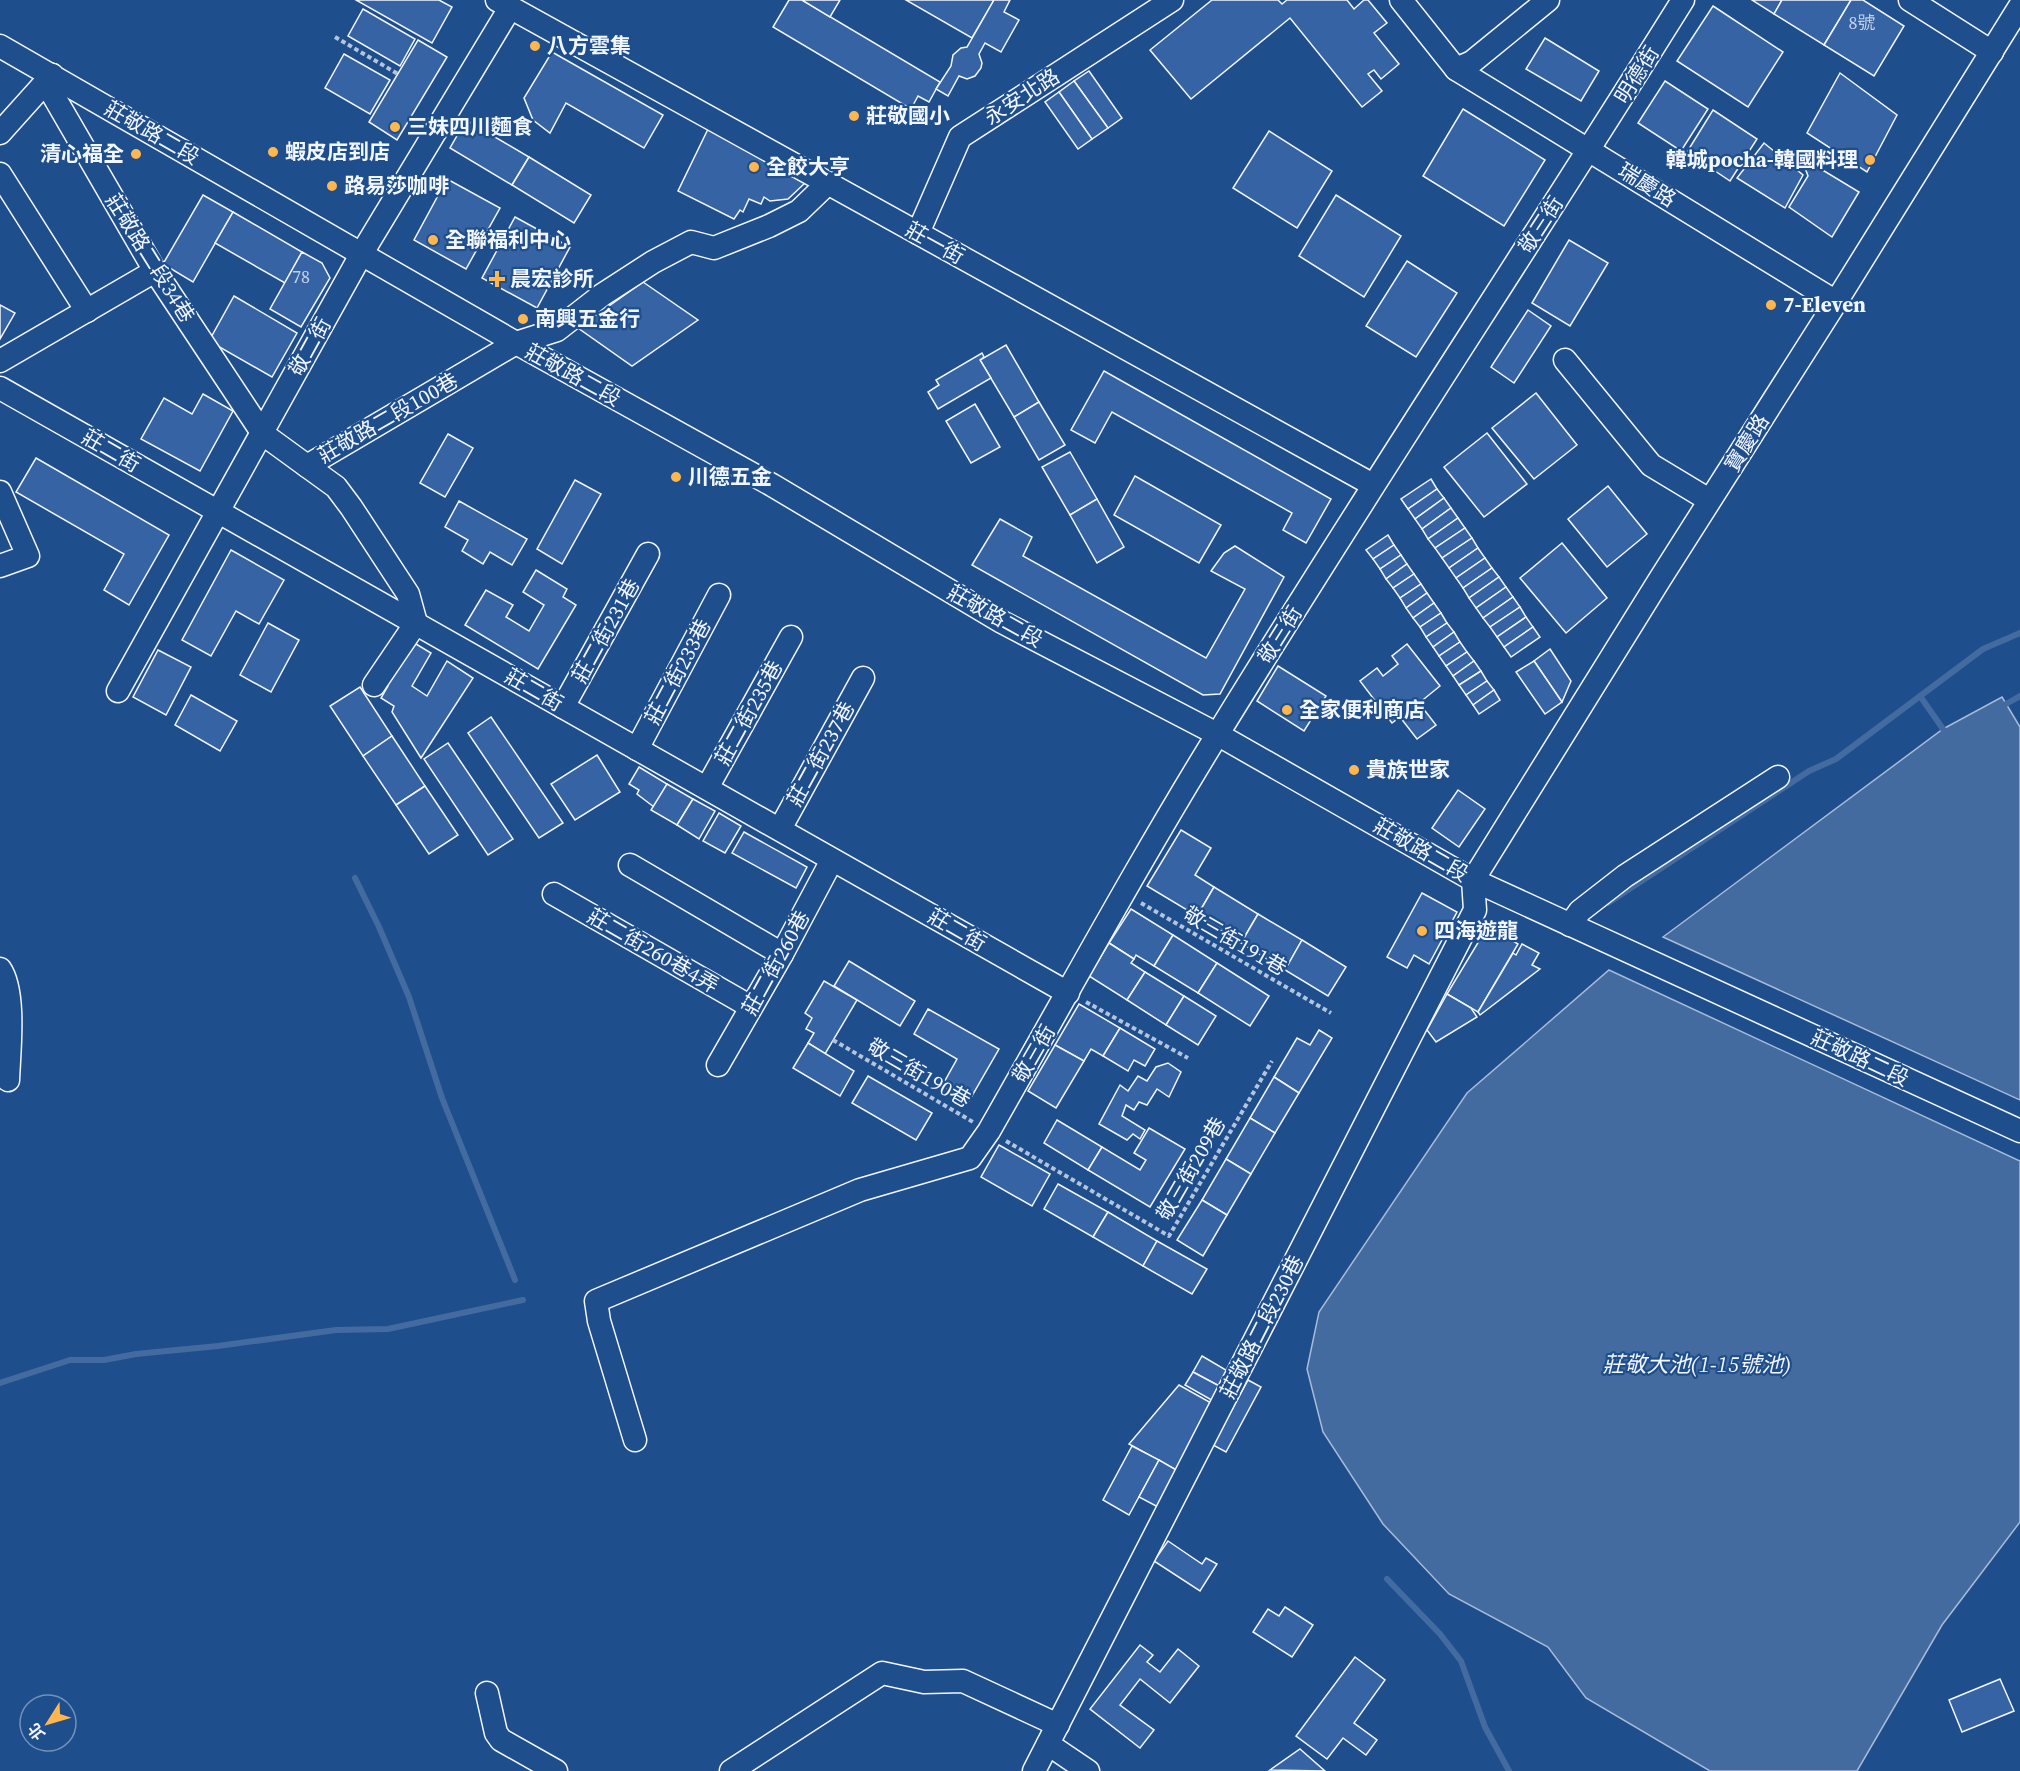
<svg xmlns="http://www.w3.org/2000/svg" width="2020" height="1771" font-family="'Source Serif 4','Noto Sans TC',serif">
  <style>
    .water { fill: #446ba0; stroke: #a8bbd7; stroke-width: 1.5 }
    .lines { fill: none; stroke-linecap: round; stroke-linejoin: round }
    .stream { stroke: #446ba0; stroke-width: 6 }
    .building { fill: #3563a3; stroke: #f2f6ff; stroke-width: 1.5 }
    .minor-casing { stroke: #f2f6ff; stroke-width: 25 }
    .path { stroke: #b3c4dc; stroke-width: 4; stroke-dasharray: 4.5 3; stroke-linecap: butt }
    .minor { stroke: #1f4e8c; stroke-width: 22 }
    .poi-dot { fill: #ffb74d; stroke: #1f4e8c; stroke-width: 2 }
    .labels { text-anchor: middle; stroke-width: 4.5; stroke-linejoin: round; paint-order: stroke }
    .number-label { font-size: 18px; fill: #c3d1e8 }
    .poi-label { font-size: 21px; font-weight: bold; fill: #f2f6ff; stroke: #1f4e8c; text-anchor: start }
    .street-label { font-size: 21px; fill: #f2f6ff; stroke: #1f4e8c }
    .water-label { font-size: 22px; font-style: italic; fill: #f2f6ff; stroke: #1f4e8c }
  </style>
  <rect width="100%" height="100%" fill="#1f4e8c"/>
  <g class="water">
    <polygon points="2002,697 2020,727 2020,1100 1663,937 1943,729"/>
    <polygon points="1609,970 2020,1161 2020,1522 1942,1625 1857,1771 1710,1771 1586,1698 1548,1647 1449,1594 1383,1524 1323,1432 1307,1369 1319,1312 1467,1093"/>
  </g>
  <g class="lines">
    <g class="stream">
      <polyline points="1920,696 1943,729"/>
      <polyline points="2006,704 2020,696"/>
      <polyline points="355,878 379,927 409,997 442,1098 515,1280"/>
      <polyline points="1608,903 1809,771 1836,759 1983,649 2020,633"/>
      <polyline points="0,1383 70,1360 104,1360 136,1354 218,1346 336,1330 388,1329 523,1300"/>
      <polyline points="1387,1579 1440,1634 1461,1661 1485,1727 1509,1771"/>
    </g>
  </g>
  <g class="building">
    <polygon points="356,0 439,0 452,7 432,43"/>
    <polygon points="789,0 802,0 940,82 929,102 918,96 911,109 773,27"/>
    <polygon points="802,0 840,0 830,17"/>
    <polygon points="906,0 994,0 972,38"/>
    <polygon points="994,0 1010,0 1004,12 1019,20 1001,52 985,43 979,54 982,63 981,68 975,76 967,79 959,76 948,96 936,89 951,66 953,55 961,48 967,47"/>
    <polygon points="1212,0 1278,0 1282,4 1287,0 1347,0 1354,9 1364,0 1368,0 1387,23 1374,33 1399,64 1381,79 1374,70 1368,74 1382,91 1362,107 1290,18 1191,99 1150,50"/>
    <polygon points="1752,0 1782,0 1774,14"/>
    <polygon points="1782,0 1851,0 1824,45 1774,14"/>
    <polygon points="1851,0 1863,0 1904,26 1874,76 1824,45"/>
    <polygon points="1713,6 1783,52 1748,107 1677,61"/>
    <polygon points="363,9 415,39 400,66 348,36"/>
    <polygon points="1545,38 1599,71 1581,101 1526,69"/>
    <polygon points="418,40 447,57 397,140 369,122"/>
    <polygon points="552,52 663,115 644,148 566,103 550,133 533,120 524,98"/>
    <polygon points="344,54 390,80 370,114 325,88"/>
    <polygon points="1089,71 1122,118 1108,128 1074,81"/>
    <polygon points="1840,73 1897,115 1867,172 1807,133"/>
    <polygon points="1074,81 1108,128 1092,139 1059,92"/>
    <polygon points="1665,81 1708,109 1681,151 1638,123"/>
    <polygon points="1059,92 1092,139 1078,149 1045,102"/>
    <polygon points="1463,109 1545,160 1504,226 1423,176"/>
    <polygon points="1713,110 1757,139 1730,181 1687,152"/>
    <polygon points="466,120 529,157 512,185 450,148"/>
    <polygon points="709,127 805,183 788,199 770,201 764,197 761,204 749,199 743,212 740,210 734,219 678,191"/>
    <polygon points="1269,131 1332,171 1297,228 1233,188"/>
    <polygon points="1764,143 1803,175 1785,208 1737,178"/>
    <polygon points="529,157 591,195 574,223 512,185"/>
    <polygon points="1801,157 1859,192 1832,237 1789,207 1808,176"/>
    <polygon points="447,179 500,208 466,269 414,240"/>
    <polygon points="203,195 233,212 193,282 163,264"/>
    <polygon points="1336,195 1401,236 1364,297 1299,256"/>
    <polygon points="233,212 302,252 285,283 215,243"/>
    <polygon points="515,217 570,247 537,308 482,278"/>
    <polygon points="1569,240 1608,263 1570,326 1532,303"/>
    <polygon points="302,252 322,263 330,278 301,327 270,309"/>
    <polygon points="1407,261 1457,293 1416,357 1366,326"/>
    <polygon points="643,282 698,320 632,366 578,328"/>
    <polygon points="234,296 297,333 272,377 209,341"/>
    <polygon points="0,305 15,313 0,339"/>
    <polygon points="1528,310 1551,326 1514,383 1491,367"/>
    <polygon points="1006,345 1039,402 1014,417 980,360"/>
    <polygon points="982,353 984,357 980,360 991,378 938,409 928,392 939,385 936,380"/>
    <polygon points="1104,371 1331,499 1306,543 1283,530 1292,513 1112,412 1095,443 1071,430"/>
    <polygon points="1536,393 1577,445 1534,479 1492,428"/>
    <polygon points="203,394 233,411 200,471 141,439 164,398 192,414"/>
    <polygon points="1039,402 1065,445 1039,460 1014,417"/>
    <polygon points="975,404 1000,447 971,463 946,421"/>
    <polygon points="1487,433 1527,484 1484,517 1444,467"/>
    <polygon points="448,434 473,448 445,497 420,483"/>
    <polygon points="1070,452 1097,499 1070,515 1042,467"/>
    <polygon points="36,458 169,535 129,605 104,590 124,554 16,492"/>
    <polygon points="1135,476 1221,525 1199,563 1114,515"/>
    <polygon points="1431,479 1437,489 1408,509 1401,499"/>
    <polygon points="575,480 601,494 562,564 537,549"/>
    <polygon points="1608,486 1647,534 1607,567 1568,519"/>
    <polygon points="1437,489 1444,498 1415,519 1408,509"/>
    <polygon points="1444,498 1451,508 1422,529 1415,519"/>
    <polygon points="1097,499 1124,547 1097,563 1070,515"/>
    <polygon points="459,501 527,539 512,565 490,552 483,564 462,551 468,540 445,527"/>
    <polygon points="1451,508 1458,518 1428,539 1422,529"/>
    <polygon points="1458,518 1465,528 1435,548 1428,539"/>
    <polygon points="1000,519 1032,537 1023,556 1206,658 1245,589 1211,571 1224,553 1235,546 1284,577 1220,694 1203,695 972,565"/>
    <polygon points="1465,528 1472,538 1442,558 1435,548"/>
    <polygon points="1388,535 1394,545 1373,559 1366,550"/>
    <polygon points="1472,538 1478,548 1449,568 1442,558"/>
    <polygon points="1562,543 1607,598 1566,633 1520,578"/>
    <polygon points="1394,545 1401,555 1380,569 1373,559"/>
    <polygon points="1478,548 1485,558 1456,578 1449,568"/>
    <polygon points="231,550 284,580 259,624 236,611 211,656 182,640"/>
    <polygon points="1401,555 1407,564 1386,579 1380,569"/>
    <polygon points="1485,558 1492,568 1463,588 1456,578"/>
    <polygon points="1407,564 1414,574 1393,588 1386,579"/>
    <polygon points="1492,568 1499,577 1469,598 1463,588"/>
    <polygon points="536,570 567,589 563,597 576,605 538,669 465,625 486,590 513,605 506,617 529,631 544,605 523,592"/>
    <polygon points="1414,574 1421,584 1400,598 1393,588"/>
    <polygon points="1499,577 1506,587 1476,608 1469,598"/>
    <polygon points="1421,584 1427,593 1406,608 1400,598"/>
    <polygon points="1506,587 1513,597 1483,618 1476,608"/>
    <polygon points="1427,593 1434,603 1413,618 1406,608"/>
    <polygon points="1513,597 1520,607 1490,627 1483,618"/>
    <polygon points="1434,603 1441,613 1420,627 1413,618"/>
    <polygon points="1520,607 1526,617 1497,637 1490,627"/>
    <polygon points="1441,613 1447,623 1426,637 1420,627"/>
    <polygon points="1526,617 1533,627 1504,647 1497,637"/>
    <polygon points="268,623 299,640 271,692 240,675"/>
    <polygon points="1447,623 1454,632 1433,647 1426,637"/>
    <polygon points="1533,627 1540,637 1511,657 1504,647"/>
    <polygon points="1454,632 1460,642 1439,656 1433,647"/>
    <polygon points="1460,642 1467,652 1446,666 1439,656"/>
    <polygon points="416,644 431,653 412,686 427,696 447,661 473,678 421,758 392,712 394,706 381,698 388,686 380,679 404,647"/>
    <polygon points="1407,644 1440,686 1419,703 1436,725 1417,739 1400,717 1392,723 1360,681 1377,668 1383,676 1398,664 1392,656"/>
    <polygon points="1550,649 1571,681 1562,702 1534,661"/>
    <polygon points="158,650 191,667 166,715 133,697"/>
    <polygon points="1467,652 1474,661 1453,676 1446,666"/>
    <polygon points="1474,661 1481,671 1459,685 1453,676"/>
    <polygon points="1534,661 1562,702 1545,714 1516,672"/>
    <polygon points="1278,666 1326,696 1304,731 1257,701"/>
    <polygon points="1481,671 1487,681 1466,695 1459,685"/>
    <polygon points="1487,681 1494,690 1473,705 1466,695"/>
    <polygon points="360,687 392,736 363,756 330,706"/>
    <polygon points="1494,690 1500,700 1479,714 1473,705"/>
    <polygon points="191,695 237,721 220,751 175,725"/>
    <polygon points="491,717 563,823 539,838 468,733"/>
    <polygon points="392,736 425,786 396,805 363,756"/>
    <polygon points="448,743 513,839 488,855 424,759"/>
    <polygon points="597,755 620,792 575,820 551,784"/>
    <polygon points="639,767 667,784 654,807 637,794 639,790 629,784"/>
    <polygon points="667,784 693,799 677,825 651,810"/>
    <polygon points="425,786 458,835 429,854 396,805"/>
    <polygon points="1458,790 1485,809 1459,847 1432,828"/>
    <polygon points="693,799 715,811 699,839 677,825"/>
    <polygon points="719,813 741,826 725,853 703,841"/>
    <polygon points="1181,830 1211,848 1195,875 1214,887 1197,916 1147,886"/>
    <polygon points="744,832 807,867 796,888 732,853"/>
    <polygon points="1214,887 1258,914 1241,943 1197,916"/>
    <polygon points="1422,893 1457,912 1429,964 1414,955 1407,968 1387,957"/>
    <polygon points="1131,909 1173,935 1154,966 1136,955 1134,959 1109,943"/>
    <polygon points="1258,914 1302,940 1285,970 1241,943"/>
    <polygon points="1488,926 1518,944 1478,1012 1447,994"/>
    <polygon points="1173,935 1217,963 1198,993 1154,966"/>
    <polygon points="1302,940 1346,967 1328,996 1285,970"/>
    <polygon points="1109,943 1134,959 1131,963 1145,972 1127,1000 1089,976"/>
    <polygon points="1522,944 1539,953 1532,965 1540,969 1480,1015 1478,1012 1513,953 1516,955"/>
    <polygon points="849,961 915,1001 900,1026 834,986"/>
    <polygon points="1217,963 1269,996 1250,1026 1198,993"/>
    <polygon points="1145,972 1184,996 1166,1025 1127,1000"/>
    <polygon points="824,981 857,1000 825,1054 808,1043 814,1033 806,1029 812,1018 805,1013"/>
    <polygon points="1447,994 1471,1008 1477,1017 1436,1042 1427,1030"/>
    <polygon points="1184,996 1216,1016 1198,1045 1166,1025"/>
    <polygon points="1079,1004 1120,1028 1103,1056 1091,1049 1084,1061 1055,1045"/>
    <polygon points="928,1009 999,1049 969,1101 942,1086 957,1059 914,1034"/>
    <polygon points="1120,1028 1155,1049 1145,1066 1134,1060 1128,1071 1103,1056"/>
    <polygon points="1319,1030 1332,1038 1299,1093 1274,1077 1297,1038 1310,1045"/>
    <polygon points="808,1043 854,1071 840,1096 793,1068"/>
    <polygon points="1055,1045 1084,1061 1056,1108 1028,1091"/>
    <polygon points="1168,1063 1181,1072 1169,1097 1157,1089 1147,1105 1139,1102 1134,1110 1126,1105 1122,1116 1145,1130 1140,1139 1133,1134 1127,1140 1099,1124 1120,1085 1128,1091 1138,1076 1147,1081 1156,1067"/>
    <polygon points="868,1076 932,1113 916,1140 852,1103"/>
    <polygon points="1274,1077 1299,1093 1275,1133 1250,1118"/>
    <polygon points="1250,1118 1275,1133 1251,1174 1226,1159"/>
    <polygon points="1057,1120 1102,1147 1088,1170 1044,1143"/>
    <polygon points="1149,1128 1185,1149 1150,1207 1088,1170 1102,1147 1140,1170 1146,1160 1134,1153"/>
    <polygon points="999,1145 1050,1174 1032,1206 981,1177"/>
    <polygon points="1226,1159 1251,1174 1227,1215 1202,1200"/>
    <polygon points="1058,1184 1108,1212 1093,1237 1044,1209"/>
    <polygon points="1202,1200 1227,1215 1203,1256 1177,1240"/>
    <polygon points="1108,1212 1157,1241 1143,1266 1093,1237"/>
    <polygon points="1157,1241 1207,1269 1192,1294 1143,1266"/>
    <polygon points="1202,1356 1231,1373 1223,1388 1193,1372"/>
    <polygon points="1193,1372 1223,1388 1215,1402 1185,1385"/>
    <polygon points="1248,1380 1261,1387 1226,1452 1213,1445"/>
    <polygon points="1179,1385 1213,1404 1178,1471 1129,1444"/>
    <polygon points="1132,1446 1159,1460 1129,1515 1103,1500"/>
    <polygon points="1159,1460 1178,1471 1158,1507 1139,1497"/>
    <polygon points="1168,1541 1202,1564 1206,1558 1217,1564 1200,1591 1154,1561"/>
    <polygon points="1285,1607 1313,1625 1292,1657 1253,1632 1268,1609 1279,1616"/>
    <polygon points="1140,1645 1153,1655 1147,1662 1160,1672 1178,1649 1199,1666 1170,1703 1140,1679 1120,1705 1154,1730 1140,1748 1090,1709"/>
    <polygon points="1355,1657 1385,1680 1354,1723 1377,1740 1366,1755 1343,1738 1327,1759 1296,1736"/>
    <polygon points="2000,1679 2014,1711 1962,1732 1949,1700"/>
    <polygon points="1300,1749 1325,1771 1270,1770"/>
  </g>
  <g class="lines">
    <g class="minor-casing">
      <g id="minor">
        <polyline points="497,0 1373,485"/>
        <polyline points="1401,0 1456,69 1836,302"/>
        <polyline points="1910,0 1992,52"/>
        <polyline points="0,46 516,343 772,485 1002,622 1217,734 1473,880 2020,1131"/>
        <polyline points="1456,69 1472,62 1548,0"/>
        <polyline points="52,75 53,95 155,271 263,434 307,466 516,343 557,330 602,295 653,262 691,242 714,248 769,226 799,211 828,183"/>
        <polyline points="0,133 52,75"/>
        <polyline points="0,174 87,311"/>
        <polyline points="918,233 960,137 1172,0"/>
        <polyline points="1565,360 1651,465 1709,500"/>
        <polyline points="0,361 155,271"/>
        <polyline points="0,388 1068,993"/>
        <polyline points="307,466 336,487 351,507 408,594 416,623 374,685"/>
        <polyline points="0,492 28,556 0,566"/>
        <polyline points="118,691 362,253 510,8"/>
        <polyline points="563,707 648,554"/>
        <polyline points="637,749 719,595"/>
        <polyline points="707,788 791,637"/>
        <polyline points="780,829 863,678"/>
        <polyline points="630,865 782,954"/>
        <polyline points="1473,880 1660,579 1836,302 2020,6"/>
        <polyline points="554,894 751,1007"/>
        <polyline points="1570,925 1580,911 1625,876 1778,777"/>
        <path d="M0,969C16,992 9,1052 8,1080"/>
        <polyline points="718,1065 782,954 832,860"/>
        <path d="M635,1440L599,1321L596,1301L860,1190L970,1158L989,1131C1065,998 1138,863 1219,732C1370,486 1530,245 1683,0"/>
        <polyline points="487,1693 496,1733 501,1740 556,1771"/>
        <polyline points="1048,1744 1088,1771"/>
        <polyline points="731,1771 882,1673 924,1682 963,1681 1058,1725"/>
        <polyline points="1034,1771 1475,910 1473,880"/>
      </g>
    </g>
    <g class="path">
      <polyline points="335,37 398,74"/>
      <polyline points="1141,903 1331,1013"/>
      <polyline points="1086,1002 1188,1058"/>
      <polyline points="833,1040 973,1122"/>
      <polyline points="1006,1141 1169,1236 1272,1061"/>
    </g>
    <use href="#minor" class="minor"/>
  </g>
  <g class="poi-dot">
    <circle cx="535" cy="46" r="6"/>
    <circle cx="854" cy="116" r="6"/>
    <circle cx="395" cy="127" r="6"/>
    <circle cx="273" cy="152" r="6"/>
    <circle cx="136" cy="154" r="6"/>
    <circle cx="1870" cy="160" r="6"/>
    <circle cx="754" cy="167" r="6"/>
    <circle cx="332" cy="186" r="6"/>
    <circle cx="433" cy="240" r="6"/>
    <path d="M494 270h6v6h6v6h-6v6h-6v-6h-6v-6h6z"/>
    <circle cx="1771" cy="305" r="6"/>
    <circle cx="523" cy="319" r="6"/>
    <circle cx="676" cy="477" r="6"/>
    <circle cx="1287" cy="710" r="6"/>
    <circle cx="1354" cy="770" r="6"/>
    <circle cx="1422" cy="931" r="6"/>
  </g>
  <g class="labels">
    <g class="number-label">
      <text x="1862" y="29">8號</text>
      <text x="301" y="283">78</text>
    </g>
    <g class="poi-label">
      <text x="547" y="53">八方雲集</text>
      <text x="866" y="123">莊敬國小</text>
      <text x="407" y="134">三妹四川麵食</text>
      <text x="285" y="159">蝦皮店到店</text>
      <text x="124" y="161" text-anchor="end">清心福全</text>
      <text x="1858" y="167" text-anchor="end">韓城pocha-韓國料理</text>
      <text x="766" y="174">全餃大亨</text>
      <text x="344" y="193">路易莎咖啡</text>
      <text x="445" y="247">全聯福利中心</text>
      <text x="510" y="286">晨宏診所</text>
      <text x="1783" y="312">7-Eleven</text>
      <text x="535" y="326">南興五金行</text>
      <text x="688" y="484">川德五金</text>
      <text x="1299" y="717">全家便利商店</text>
      <text x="1366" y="777">貴族世家</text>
      <text x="1434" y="938">四海遊龍</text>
    </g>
    <g class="street-label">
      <text transform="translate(1637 75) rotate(-58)" y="7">明德街</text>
      <text transform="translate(1022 97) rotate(-33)" y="7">永安北路</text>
      <text transform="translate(152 133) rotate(30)" y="7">莊敬路二段</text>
      <text transform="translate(1647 185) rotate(32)" y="7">瑞慶路</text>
      <text transform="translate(1541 225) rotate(-57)" y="7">敬三街</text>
      <text transform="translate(935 243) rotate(29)" y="7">莊一街</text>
      <text transform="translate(150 258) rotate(58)" y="7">莊敬路二段34巷</text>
      <text transform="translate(310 347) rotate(-61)" y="7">敬二街</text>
      <text transform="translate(573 375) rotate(29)" y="7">莊敬路二段</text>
      <text transform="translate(388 418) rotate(-30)" y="7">莊敬路二段100巷</text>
      <text transform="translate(1747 443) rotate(-58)" y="7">寶慶路</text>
      <text transform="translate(111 451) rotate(30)" y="7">莊二街</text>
      <text transform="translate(995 616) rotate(29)" y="7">莊敬路二段</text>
      <text transform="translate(606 631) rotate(-61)" y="7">莊二街231巷</text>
      <text transform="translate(1280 635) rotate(-58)" y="7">敬三街</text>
      <text transform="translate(678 672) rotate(-62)" y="7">莊二街233巷</text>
      <text transform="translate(534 690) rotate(30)" y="7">莊二街</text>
      <text transform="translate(749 713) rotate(-61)" y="7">莊二街235巷</text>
      <text transform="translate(821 754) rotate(-61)" y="7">莊二街237巷</text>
      <text transform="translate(1421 850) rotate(30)" y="7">莊敬路二段</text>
      <text transform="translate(957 930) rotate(30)" y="7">莊二街</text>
      <text transform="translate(1235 941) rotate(30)" y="7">敬三街191巷</text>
      <text transform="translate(653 951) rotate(30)" y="7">莊二街260巷4弄</text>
      <text transform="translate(776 963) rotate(-61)" y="7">莊二街260巷</text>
      <text transform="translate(1034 1054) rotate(-60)" y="7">敬三街</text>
      <text transform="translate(1860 1058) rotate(25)" y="7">莊敬路二段</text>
      <text transform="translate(919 1073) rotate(30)" y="7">敬三街190巷</text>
      <text transform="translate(1191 1169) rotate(-60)" y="7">敬三街209巷</text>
      <text transform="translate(1262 1327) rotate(-63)" y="7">莊敬路二段230巷</text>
    </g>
    <g class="water-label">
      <text x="1697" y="1372">莊敬大池(1-15號池)</text>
    </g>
  </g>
  <g transform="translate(48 1723) rotate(233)"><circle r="28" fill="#1f4e8c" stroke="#7391ba" stroke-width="1.5"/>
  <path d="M0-4.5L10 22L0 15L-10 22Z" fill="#ffb74d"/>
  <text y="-9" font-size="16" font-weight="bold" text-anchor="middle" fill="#f2f6ff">北</text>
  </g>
</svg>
